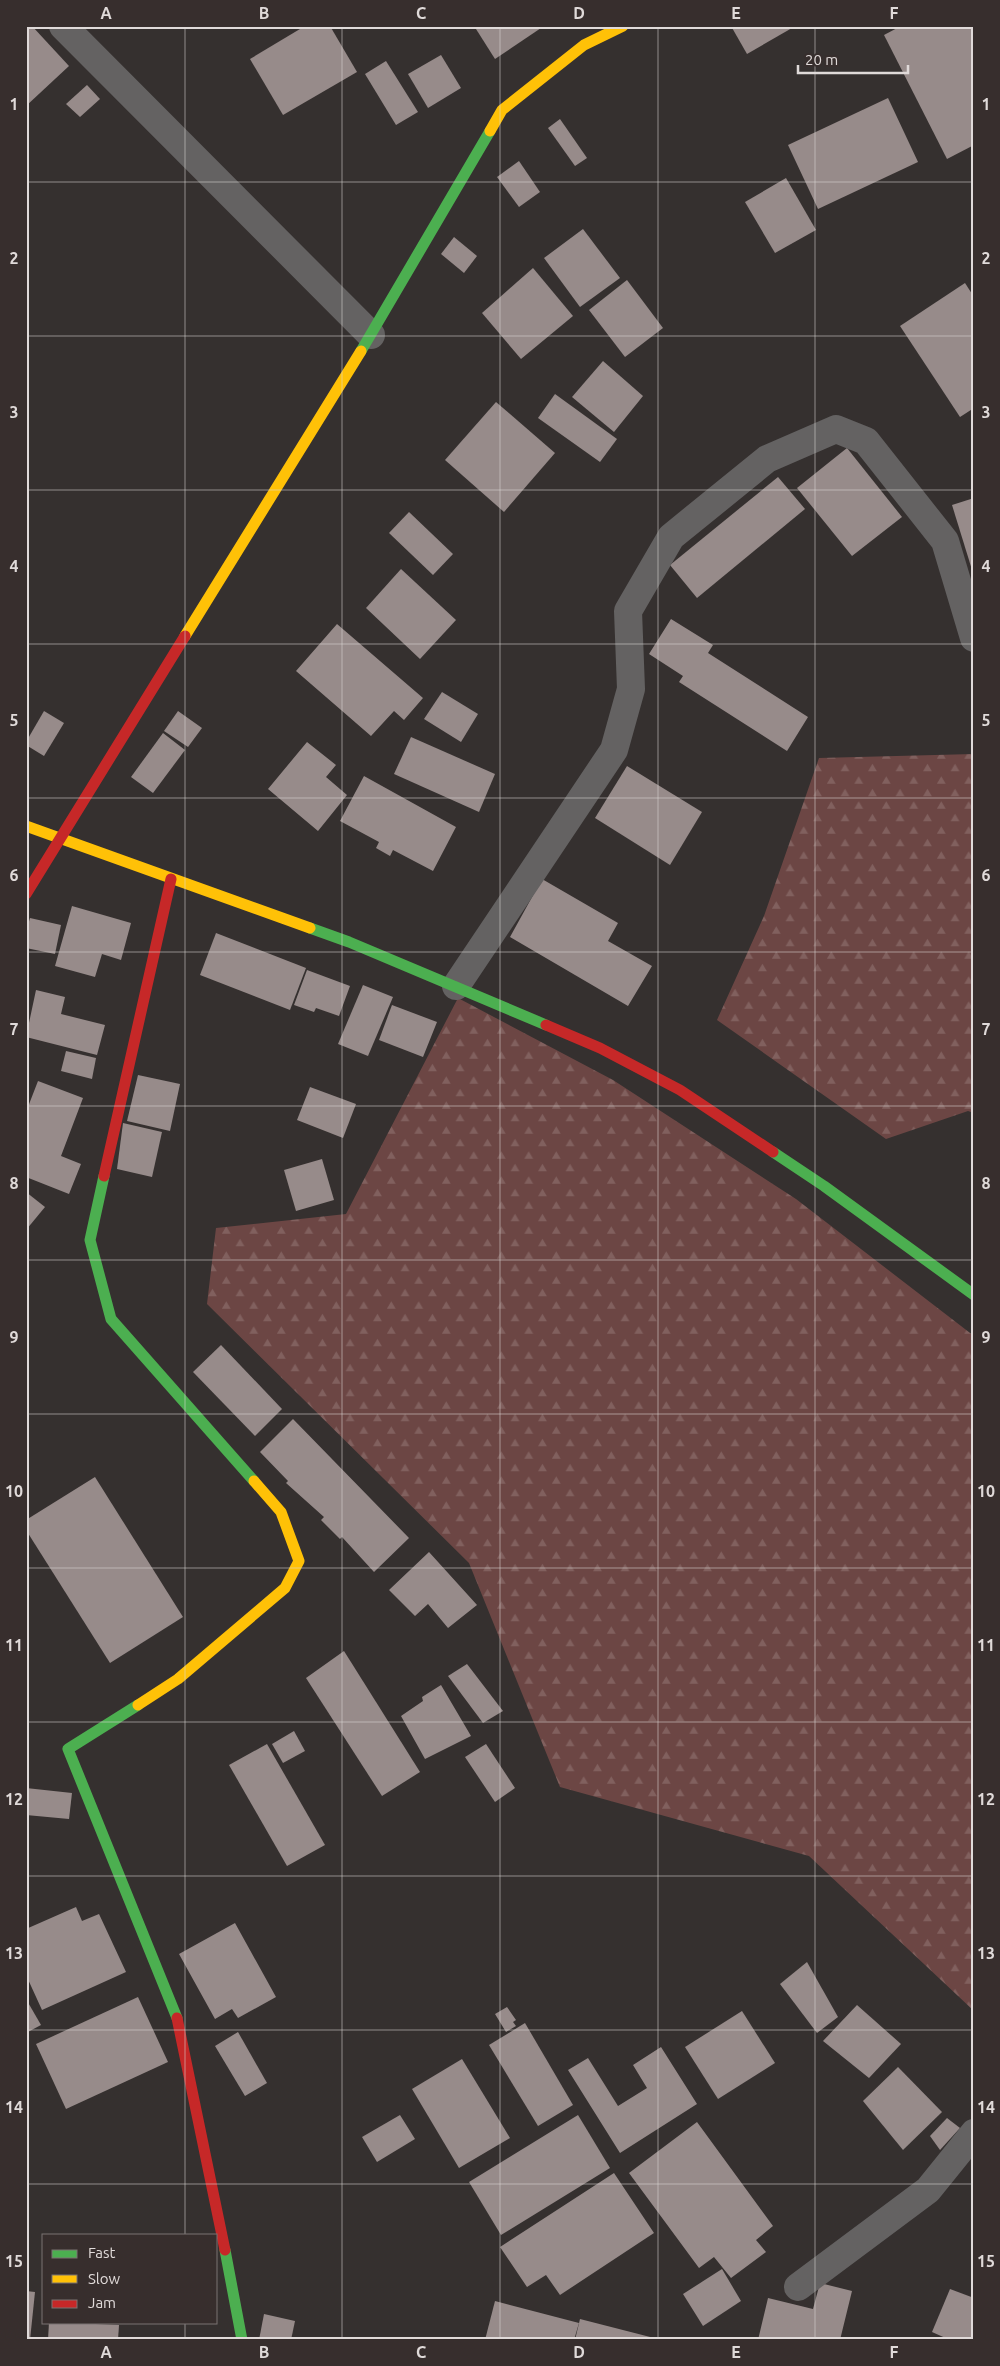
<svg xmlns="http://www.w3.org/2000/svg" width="1000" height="2366" viewBox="0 0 1000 2366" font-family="Ubuntu,sans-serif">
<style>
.forest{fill:url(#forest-firs)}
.building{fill:#978b8a}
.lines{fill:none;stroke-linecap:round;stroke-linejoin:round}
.street{stroke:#646262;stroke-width:28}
.fast{stroke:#4caf50;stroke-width:11}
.slow{stroke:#ffc107;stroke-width:11}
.jam{stroke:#c62828;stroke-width:11}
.grid{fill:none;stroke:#e0dad9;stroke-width:1;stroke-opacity:0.55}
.neatline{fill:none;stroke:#e0dad9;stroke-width:2}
.grid-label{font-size:16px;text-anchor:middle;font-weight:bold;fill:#e0dad9}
</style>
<defs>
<pattern id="forest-firs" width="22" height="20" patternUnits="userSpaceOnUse" patternTransform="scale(1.25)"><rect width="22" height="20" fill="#6c4644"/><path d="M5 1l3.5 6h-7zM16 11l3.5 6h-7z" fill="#81605e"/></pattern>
</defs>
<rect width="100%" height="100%" fill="#35302f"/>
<g class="forest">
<path d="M974 754V1113L968 1111 886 1139 717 1020 764 916 819 758Z"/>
<path d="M458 998 613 1080 796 1199 974 1336V2011L809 1856 560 1787 469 1563 207 1304 216 1228 346 1214Z"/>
</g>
<g class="building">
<path d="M26 26H32L69 66 26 106Z"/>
<path d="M305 26H330L357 72 283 115 250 59Z"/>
<path d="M481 26H544L495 59 476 29Z"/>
<path d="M731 26H791L792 28 747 54Z"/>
<path d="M901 26H972L974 30V145L947 159 884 35Z"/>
<path d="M441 55 461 88 428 108 408 74Z"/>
<path d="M386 61 418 112 396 125 365 74Z"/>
<path d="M87 85 100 99 80 117 66 104Z"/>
<path d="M888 98 918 162 818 209 788 145Z"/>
<path d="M560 119 587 158 575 166 548 128Z"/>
<path d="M519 161 540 192 519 207 497 177Z"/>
<path d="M786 178 816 230 775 253 745 202Z"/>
<path d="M583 229 620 278 580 307 544 258Z"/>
<path d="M454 237 477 256 464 273 441 254Z"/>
<path d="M533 268 573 316 521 359 482 313Z"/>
<path d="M627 280 663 328 625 357 589 310Z"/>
<path d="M965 283 974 297V408L960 417 900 326Z"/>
<path d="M603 361 643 396 614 432 572 397Z"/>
<path d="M555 394 617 439 600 462 538 418Z"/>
<path d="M496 402 555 453 504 512 445 460Z"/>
<path d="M847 448 902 517 852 556 797 488Z"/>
<path d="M778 477 805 509 697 598 670 565Z"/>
<path d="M974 498V573H973L952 505Z"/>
<path d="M409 512 453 554 433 575 389 533Z"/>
<path d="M401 569 456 620 420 659 366 608Z"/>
<path d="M671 619 713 645 708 653 808 717 787 751 679 682 683 676 649 654Z"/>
<path d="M337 624 423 698 404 720 394 711 371 736 296 671Z"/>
<path d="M442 692 478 714 461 742 424 719Z"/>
<path d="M44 711 64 723 44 756 26 745V742Z"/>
<path d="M178 711 202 728 188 747 164 731Z"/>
<path d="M163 733 185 750 153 793 131 777Z"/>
<path d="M411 737 495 774 479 812 394 774Z"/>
<path d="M307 742 336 765 326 777 347 795 318 831 268 789Z"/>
<path d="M627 766 702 812 670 865 595 818Z"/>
<path d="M364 776 456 827 433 871 393 850 390 856 376 848 379 842 340 821Z"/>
<path d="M542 879 618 923 608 941 652 966 628 1006 510 937Z"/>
<path d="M72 906 131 923 121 960 102 954 95 977 55 966Z"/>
<path d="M30 918 61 925 55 954 26 948V932Z"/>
<path d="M216 933 306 968 290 1010 200 975Z"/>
<path d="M307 970 350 986 339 1016 316 1008 314 1012 294 1005Z"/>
<path d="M363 985 393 997 368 1056 338 1044Z"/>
<path d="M36 990 65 997 61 1014 105 1025 97 1055 26 1037Z"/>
<path d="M392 1005 437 1022 423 1057 379 1040Z"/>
<path d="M66 1051 96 1058 92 1079 61 1071Z"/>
<path d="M138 1075 180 1084 170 1131 127 1121Z"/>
<path d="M38 1081 83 1098 61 1156 81 1164 69 1194 26 1177V1112Z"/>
<path d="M310 1087 356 1104 343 1138 297 1120Z"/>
<path d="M123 1123 162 1132 152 1177 117 1169Z"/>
<path d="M322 1159 334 1200 296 1211 284 1170Z"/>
<path d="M26 1192 45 1207 26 1230Z"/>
<path d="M221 1345 282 1409 255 1436 193 1372Z"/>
<path d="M293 1419 409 1538 374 1572 342 1537 340 1539 321 1520 324 1517 286 1483 288 1481 260 1452Z"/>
<path d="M95 1477 183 1617 110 1663 26 1530V1520Z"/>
<path d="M429 1552 477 1605 448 1628 428 1604 415 1616 389 1590Z"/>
<path d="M344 1651 420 1772 382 1796 306 1678Z"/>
<path d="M467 1664 503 1711 483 1723 448 1676Z"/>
<path d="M441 1685 471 1736 425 1759 401 1716 423 1701 422 1697Z"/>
<path d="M294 1731 305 1751 283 1763 272 1744Z"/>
<path d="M267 1744 325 1845 287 1866 229 1765Z"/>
<path d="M486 1744 515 1788 495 1802 465 1757Z"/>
<path d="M26 1788 72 1793 69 1819 26 1815Z"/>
<path d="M76 1907 82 1921 99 1914 126 1972 42 2010 26 1975V1929Z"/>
<path d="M235 1923 276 1997 238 2018 232 2009 215 2019 179 1954Z"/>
<path d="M807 1962 838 2017 817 2033 780 1984Z"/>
<path d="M138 1997 168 2062 66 2109 36 2044Z"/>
<path d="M26 1999 41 2025 26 2033Z"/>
<path d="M857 2005 901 2044 869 2078 823 2041Z"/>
<path d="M507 2007 516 2020 513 2022 516 2026 506 2032 495 2014Z"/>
<path d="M742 2011 775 2063 718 2099 685 2047Z"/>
<path d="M525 2023 573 2105 538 2126 489 2045Z"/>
<path d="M238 2032 267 2083 245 2096 215 2046Z"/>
<path d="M661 2047 697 2104 620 2153 568 2070 588 2058 618 2106 647 2088 633 2065Z"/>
<path d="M462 2059 510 2138 459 2168 412 2089Z"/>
<path d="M898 2067 942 2112 903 2150 863 2101Z"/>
<path d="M400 2115 415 2139 377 2162 362 2137Z"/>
<path d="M578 2115 610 2168 501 2235 469 2182Z"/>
<path d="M947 2118 960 2128 940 2150 930 2136Z"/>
<path d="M697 2122 773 2226 756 2240 766 2252 731 2278 714 2257 699 2268 629 2173Z"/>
<path d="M614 2173 654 2233 560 2295 546 2275 527 2287 500 2247Z"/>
<path d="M722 2269 741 2301 703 2326 683 2294Z"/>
<path d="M820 2283 852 2291 840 2340H758L768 2298 813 2309Z"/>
<path d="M950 2289 974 2298V2340H950L932 2332Z"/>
<path d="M26 2291 35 2292 30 2340H26Z"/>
<path d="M495 2301 579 2323 574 2340H485Z"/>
<path d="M264 2314 295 2321 291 2340H259Z"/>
<path d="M580 2319 658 2339 657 2340H575Z"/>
<path d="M49 2322 119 2325 118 2340H48Z"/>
</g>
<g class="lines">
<g class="street">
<path d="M63 26 371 335"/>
<path d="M456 986 614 750 631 689 628 611 671 537 767 459 836 429 866 441 945 541 974 638"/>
<path d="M798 2287 928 2190 974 2133"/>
</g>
<g class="fast">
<path d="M361 351 490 131"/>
<path d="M310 928 349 942 546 1025"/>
<path d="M773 1152 824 1186 974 1295"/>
<path d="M104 1176 90 1240 111 1319 254 1481"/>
<path d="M138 1705 68 1749 177 2018"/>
<path d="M225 2250 242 2340"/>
</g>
<g class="slow">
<path d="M490 131 502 110 584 45 623 26"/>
<path d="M185 636 361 351"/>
<path d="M26 826 310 928"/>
<path d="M138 1705 178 1679 285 1588 299 1561 281 1512 254 1481"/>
</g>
<g class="jam">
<path d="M26 894 185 636"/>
<path d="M546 1025 600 1048 680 1090 773 1152"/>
<path d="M104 1176 171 879"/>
<path d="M177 2018 225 2250"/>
</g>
</g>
<path class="grid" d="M185 26V2235M342 26V2340M500 26V2340M658 26V2340M815 26V2340M26 182H974M26 336H974M26 490H974M26 644H974M26 798H974M26 952H974M26 1106H974M26 1260H974M26 1414H974M26 1568H974M26 1722H974M26 1876H974M26 2030H974M26 2184H974M185 2322V2340"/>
<rect width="1000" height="2366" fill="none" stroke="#372e2d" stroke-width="55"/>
<rect x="42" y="2234" width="175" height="90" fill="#372e2d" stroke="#7b7372"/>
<rect x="52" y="2250" width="25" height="8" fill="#4caf50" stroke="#7b7372"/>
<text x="88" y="2258" font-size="15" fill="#e0dad9">Fast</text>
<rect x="52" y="2275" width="25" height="8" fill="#ffc107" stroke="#7b7372"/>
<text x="88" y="2284" font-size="15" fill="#e0dad9">Slow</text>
<rect x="52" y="2300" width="25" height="8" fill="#c62828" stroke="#7b7372"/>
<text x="88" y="2308" font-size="15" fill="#e0dad9">Jam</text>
<path d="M798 65v8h110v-8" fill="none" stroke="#e0dad9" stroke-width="2.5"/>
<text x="805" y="65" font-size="15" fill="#e0dad9" stroke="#372e2d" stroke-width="4" paint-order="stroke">20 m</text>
<rect x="28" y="28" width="944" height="2310" class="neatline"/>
<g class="grid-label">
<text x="106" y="19">A</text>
<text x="264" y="19">B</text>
<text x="421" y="19">C</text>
<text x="579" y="19">D</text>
<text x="736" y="19">E</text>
<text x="894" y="19">F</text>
<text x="14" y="110">1</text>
<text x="986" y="110">1</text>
<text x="14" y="264">2</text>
<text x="986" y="264">2</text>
<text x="14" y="418">3</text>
<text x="986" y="418">3</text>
<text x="14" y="572">4</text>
<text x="986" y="572">4</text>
<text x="14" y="726">5</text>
<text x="986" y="726">5</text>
<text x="14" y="881">6</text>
<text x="986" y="881">6</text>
<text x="14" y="1035">7</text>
<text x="986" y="1035">7</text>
<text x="14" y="1189">8</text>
<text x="986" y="1189">8</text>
<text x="14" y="1343">9</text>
<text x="986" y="1343">9</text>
<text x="14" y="1497">10</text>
<text x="986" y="1497">10</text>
<text x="14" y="1651">11</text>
<text x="986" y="1651">11</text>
<text x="14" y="1805">12</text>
<text x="986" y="1805">12</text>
<text x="14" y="1959">13</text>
<text x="986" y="1959">13</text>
<text x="14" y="2113">14</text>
<text x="986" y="2113">14</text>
<text x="14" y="2267">15</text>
<text x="986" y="2267">15</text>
<text x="106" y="2358">A</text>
<text x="264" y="2358">B</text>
<text x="421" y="2358">C</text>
<text x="579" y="2358">D</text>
<text x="736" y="2358">E</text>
<text x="894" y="2358">F</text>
</g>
</svg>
